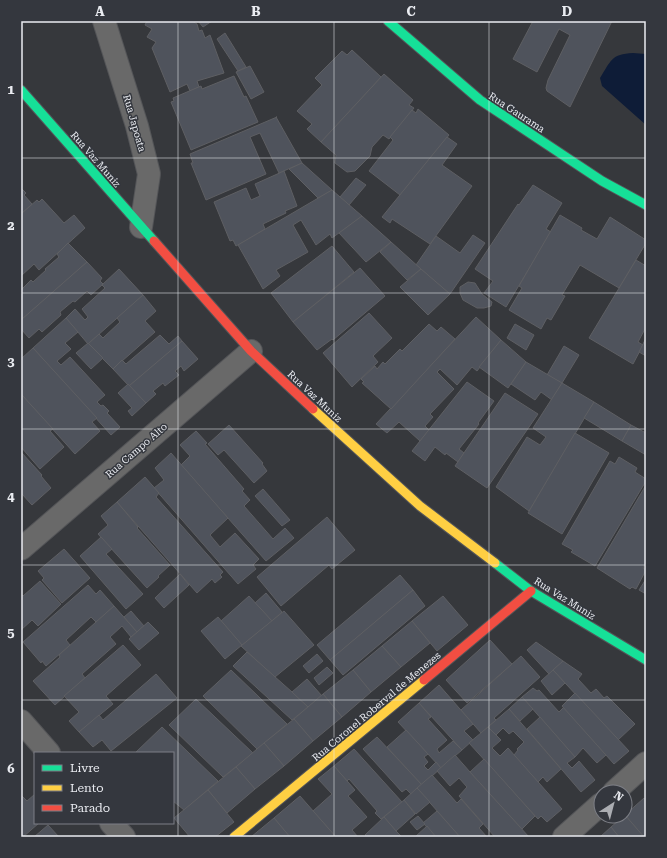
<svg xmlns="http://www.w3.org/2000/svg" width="667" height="858" viewBox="0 0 667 858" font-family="'Roboto Serif',serif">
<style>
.water{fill:#0e1c37}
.building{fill:#4f535c;stroke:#5e5f63}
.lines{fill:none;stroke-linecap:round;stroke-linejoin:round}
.street-casing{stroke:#545558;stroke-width:24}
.fast-casing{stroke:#545558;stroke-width:11}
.slow-casing{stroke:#545558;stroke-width:11}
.jam-casing{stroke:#545558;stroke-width:11}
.street{stroke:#696969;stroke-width:22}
.fast{stroke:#16e098;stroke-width:9}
.slow{stroke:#ffcf43;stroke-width:9}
.jam{stroke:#f24e42;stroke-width:9}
.grid{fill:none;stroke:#eaecf1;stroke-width:1;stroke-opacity:0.55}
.labels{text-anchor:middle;stroke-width:3;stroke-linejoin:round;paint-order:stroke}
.street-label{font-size:10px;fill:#eaecf1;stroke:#34373e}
.neatline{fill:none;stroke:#eaecf1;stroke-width:1.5}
.grid-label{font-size:13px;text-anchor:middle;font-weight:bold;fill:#eaecf1}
</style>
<rect width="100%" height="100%" fill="#36383c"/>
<path class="water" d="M633 53 646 54V125L602 86 600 78C611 61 611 54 633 53Z"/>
<g class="building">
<path d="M147 21H192L197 24 199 31 202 30 205 38 210 35 224 73 197 81 199 87 190 91 187 84 170 92 152 48 156 42 147 37 152 29 145 25Z"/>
<path d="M198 21H212L203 27Z"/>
<path d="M533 21H612L570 107 547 91 546 88 548 80 570 35 559 29 537 72 513 59Z"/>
<path d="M225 33 246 67 238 71 217 39Z"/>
<path d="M352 50 381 77 321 142 307 129 312 124 297 111 322 85 315 78 342 51 347 55Z"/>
<path d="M250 66 264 92 251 99 236 72Z"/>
<path d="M384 74 413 100 409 105 414 108 389 139 383 135 372 147 370 156 355 171 347 172 335 163 336 155 321 142Z"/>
<path d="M234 76 244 97 246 96 258 122 191 150 171 102 174 101 173 98 201 86 202 89Z"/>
<path d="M418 109 449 135 400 195 369 171 393 140 390 137 412 110 416 113Z"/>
<path d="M276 117 302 163 279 173 260 133 250 137 266 174 206 200 191 163H193L190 154 277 117Z"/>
<path d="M447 137 457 144 442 165 472 186 430 244 392 219 390 223 382 217Z"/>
<path d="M302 163 332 190 318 198 289 169Z"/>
<path d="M284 171 297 206 285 211 286 213 263 224 265 229 236 246 233 240 230 241 214 202 246 188 251 200 260 196 255 184Z"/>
<path d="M356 178 366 185 349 205 340 197Z"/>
<path d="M533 185 562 203 546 229 551 232 506 307 484 293 493 281 475 269 518 204 519 205Z"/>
<path d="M21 188 26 193 24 195 32 204 21 214Z"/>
<path d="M332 190 362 216 332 238 330 234 316 245 301 220 293 225 308 252 276 270 280 276 263 289 238 245Z"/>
<path d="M42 199 64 223 74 215 85 228 39 270 34 264 21 276V214L37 200 39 202Z"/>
<path d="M560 215 582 228 581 230 597 239 610 217 646 240V243L619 288 580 265 562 295 565 296 551 320 547 318 541 329 509 310 522 288 519 286Z"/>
<path d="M362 216 391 242 366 262 339 233Z"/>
<path d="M473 235 485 243 450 294 416 265 436 236 460 253Z"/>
<path d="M391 242 421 269 407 280 380 252Z"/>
<path d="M68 243 87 262 21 320V290L31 280 33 282 46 270 45 269 59 257 57 254Z"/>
<path d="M332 246 354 272 293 322 271 293Z"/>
<path d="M636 260 646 266V327L638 342 643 345 633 364 589 338Z"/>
<path d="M87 262 102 278 100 281 103 284 91 295 87 291 75 302 73 301 60 312 61 315 42 332 39 329 29 338 21 329V320Z"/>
<path d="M360 268 385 296 333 340 332 339 317 350 293 322Z"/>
<path d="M119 269 143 295 88 344 66 318 75 309 85 320 88 317 82 309 105 288 102 285Z"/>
<path d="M421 269 450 294 428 315 400 287Z"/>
<path d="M468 282 475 283 482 294 492 302 491 306 484 308H477L463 300 460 293V287Z"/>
<path d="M143 295 156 311 145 321 155 332 113 369 88 344 99 334 103 338 120 322 117 318Z"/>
<path d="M369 313 392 338 373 356 378 362 352 387 323 353Z"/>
<path d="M476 317 501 340 477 371 472 367 457 385 440 369 437 372 454 389 430 414 433 417 425 426 429 430 420 441 399 422 387 433 376 424Z"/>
<path d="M66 318 78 332 65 343 71 349 57 361 61 365 70 357 105 395 97 402 101 406 103 405 109 411 107 413 120 427 111 435 33 348Z"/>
<path d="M429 324 437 331 441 327 455 339 391 409 362 383 364 382 361 379 375 366 377 369 383 362 385 364 400 349 402 351Z"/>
<path d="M515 324 534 335 526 350 507 338Z"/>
<path d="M160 335 169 344 178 336 182 341 129 386 113 369 122 360 126 364Z"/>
<path d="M646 338V356L639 352Z"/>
<path d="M501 340 526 362 508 388 479 367Z"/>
<path d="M182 341 198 359 184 371 181 366 175 371 179 375 165 386 163 383 153 391 156 394 146 403 129 386Z"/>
<path d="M88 343 103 358 91 369 76 353Z"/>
<path d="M564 346 579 355 562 383 547 375Z"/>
<path d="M33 348 97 418 92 422 100 431 75 454 21 394V359Z"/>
<path d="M526 362 562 383 552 400 541 392 535 400 511 384Z"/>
<path d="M467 382 494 401 478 423 479 424 459 449 464 453 458 462 446 453 445 455 435 447 425 461 412 451Z"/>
<path d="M562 383 594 402 529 511 496 487 527 437 540 445 546 437 533 428Z"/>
<path d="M128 384 146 403 132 416 128 411 132 408 118 393Z"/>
<path d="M505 393 538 414 487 488 455 466Z"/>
<path d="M21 394 53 429 50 431 64 447 40 469 21 447Z"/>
<path d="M594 402 631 425 622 441 584 418Z"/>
<path d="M229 425 263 463 262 464 267 471 254 483 224 450 218 455 208 444Z"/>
<path d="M631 425 646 433V455L622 441Z"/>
<path d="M196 431 207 443 205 444 244 489 242 491 250 500 244 506 273 539 285 528 294 538 266 561 181 465 190 456 180 445Z"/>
<path d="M575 433 609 453 562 534 528 513Z"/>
<path d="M21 452 42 475 41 476 51 488 32 505 21 493Z"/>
<path d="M171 453 228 518 210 535 220 547 235 533 259 559 253 565 256 569 238 584 154 488 164 480 155 468Z"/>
<path d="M619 457 637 468 635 472 646 479V481L595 566 571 552 573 550 562 544 610 461 615 464Z"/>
<path d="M145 477 159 493 156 497 223 572 220 575 222 577 215 583 212 579 197 593 117 502Z"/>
<path d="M646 485V562L643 568 646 570 636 589 632 587 630 589 597 568Z"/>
<path d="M263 489 290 520 282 526 255 496Z"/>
<path d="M117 502 138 527 137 528 170 565 158 576 159 577 147 588 98 534 108 525 101 516Z"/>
<path d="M327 517 355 550 332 569 329 565 281 606 257 577Z"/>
<path d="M101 537 112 549 106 554 143 594 126 609 80 556Z"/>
<path d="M64 549 90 578 62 603 42 580 44 578 38 571Z"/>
<path d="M180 574 189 585 164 608 155 598Z"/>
<path d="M400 575 413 590 330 660 317 645Z"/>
<path d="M646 579V594L639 590Z"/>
<path d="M40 581 61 604 38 626 32 620 21 630V594L23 596Z"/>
<path d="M88 585 96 594 100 590 114 606 96 622 91 617 66 640 70 645 46 666 42 661 41 663 23 642Z"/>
<path d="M413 590 425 606 343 675 330 660Z"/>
<path d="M266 593 282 612 272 621 255 603Z"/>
<path d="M249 596 272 621 242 645 221 621Z"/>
<path d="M443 596 468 625 437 651 412 621Z"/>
<path d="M114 606 137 632 131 637 122 626 110 637 116 644 82 674 85 678 55 705 33 681 60 657 59 655Z"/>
<path d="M131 611 144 626 137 632 124 617Z"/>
<path d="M284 611 314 645 275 677 241 646Z"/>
<path d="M218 617 242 645 225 659 201 631Z"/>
<path d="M412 621 430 643 401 667 382 646Z"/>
<path d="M148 622 159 633 139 650 129 639Z"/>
<path d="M490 640 512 664 467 703 446 680Z"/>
<path d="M536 642 563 661 549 674 527 650Z"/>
<path d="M123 645 141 665 106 696 113 704 79 732 69 721 79 712 64 696Z"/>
<path d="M382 646 401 667 371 692 353 670Z"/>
<path d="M247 652 292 692 308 707 292 720 233 666Z"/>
<path d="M317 654 323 661 309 673 303 666Z"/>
<path d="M521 656 540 677 494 718 496 720 481 733 461 710Z"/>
<path d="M563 661 582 674 578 679 591 693 596 689 604 698 607 696 635 724 618 740 553 670Z"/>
<path d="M327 667 333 673 319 685 314 678Z"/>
<path d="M231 670 287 724 257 749 203 696Z"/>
<path d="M353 670 371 692 342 717 323 694Z"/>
<path d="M553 670 565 683 552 695 541 681Z"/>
<path d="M156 674 177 698 111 751 102 740 93 747 79 732 99 715 103 720Z"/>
<path d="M307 679 322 696 308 707 292 692Z"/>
<path d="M439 685 473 724 464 731 473 740 462 750 419 703Z"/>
<path d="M533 688 537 691 539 690 559 712 564 707 606 755 597 763 583 748 575 757 522 697Z"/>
<path d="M575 693 629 751 614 764 562 706Z"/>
<path d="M323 694 342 717 313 741 294 719Z"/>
<path d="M522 697 533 709 520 721 509 709Z"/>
<path d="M196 699 253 753 223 777 169 725Z"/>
<path d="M419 703 431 717 428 719 447 740 437 749 439 753 453 741 462 750 441 768 398 722Z"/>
<path d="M509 709 561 769 547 782 543 777 538 782 514 755 518 750 517 749 524 742 513 731 509 734 503 728 496 735 488 727Z"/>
<path d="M540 717 575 757 567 763 572 768 579 761 595 780 581 792 527 729Z"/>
<path d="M294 719 313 741 284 766 264 743Z"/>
<path d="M162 727 218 781 184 810 173 801V753H135Z"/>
<path d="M488 727 501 740 492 748 500 756 508 748 562 809 547 822 541 816 538 819 469 743Z"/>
<path d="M406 730 428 754 424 757 428 762 424 766 428 770 436 762 441 768 422 785 387 747Z"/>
<path d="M377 737 422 785 411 794 406 789 402 792 363 749Z"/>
<path d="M264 743 284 766 255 789 236 767Z"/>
<path d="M354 749 402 802 381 819 375 813 377 811 349 779 347 781 334 766Z"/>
<path d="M455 755 470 772 529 837H495L459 796 467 787 459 778 450 786 437 771Z"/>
<path d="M484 759 535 816 522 829 470 772Z"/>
<path d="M334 766 355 790 348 796 367 817 352 830 358 837H336L313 811 332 794 318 779Z"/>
<path d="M236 767 255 789 227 813 208 790Z"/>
<path d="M432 775 457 803 461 799 483 824 479 828 487 837H460L417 788Z"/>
<path d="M417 788 430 802 416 814 404 800Z"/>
<path d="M208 790 234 822 215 837H190L174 818Z"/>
<path d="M35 794V823H39L23 837H21V795L27 801Z"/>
<path d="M300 796 336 837H290L274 818Z"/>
<path d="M644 798 646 801V837H644L625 815Z"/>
<path d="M404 800 415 814 396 831 384 817Z"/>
<path d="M437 811 460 837H436L423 823Z"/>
<path d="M625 815 644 837H619L611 827Z"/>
<path d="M418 816 425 824 417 830 410 822Z"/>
<path d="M384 817 396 831 402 837H367L365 835Z"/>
<path d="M274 818 290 837H251Z"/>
<path d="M48 825 59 837H34Z"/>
<path d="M427 826 436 837H415Z"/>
<path d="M611 827 619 837H600Z"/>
</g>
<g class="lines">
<defs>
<g id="street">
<path d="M104 21 137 126 149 174 141 227"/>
<path d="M21 549 251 351"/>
<path d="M21 721 49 753"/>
<path d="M614 792 646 763"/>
<path d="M111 823 124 837"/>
<path d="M564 837 601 804"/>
</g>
<g id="fast">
<path d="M388 21 480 100 602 181 646 205"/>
<path d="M21 90 154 241"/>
<path d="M495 563 531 591 646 660"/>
</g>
<g id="slow">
<path d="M313 409 420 506 495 563"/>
<path d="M234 837 424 680"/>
</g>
<g id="jam">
<path d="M154 241 251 351 313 409"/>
<path d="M424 680 531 591"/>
</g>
</defs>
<use href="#street" class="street-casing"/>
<use href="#fast" class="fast-casing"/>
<use href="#slow" class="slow-casing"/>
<use href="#jam" class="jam-casing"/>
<use href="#street" class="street"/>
<use href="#fast" class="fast"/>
<use href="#slow" class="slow"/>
<use href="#jam" class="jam"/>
</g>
<path class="grid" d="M178 21V837M334 21V837M489 21V837M21 158H646M21 293H646M21 429H646M21 565H646M21 700H646"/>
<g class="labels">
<g class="street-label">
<text transform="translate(517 112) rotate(33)" y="4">Rua Gaurama</text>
<text transform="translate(135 123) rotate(74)" y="4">Rua Japoata</text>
<text transform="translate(96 159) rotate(49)" y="4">Rua Vaz Muniz</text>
<text transform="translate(315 396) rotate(43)" y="4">Rua Vaz Muniz</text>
<text transform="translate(136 450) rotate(-41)" y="4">Rua Campo Alto</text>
<text transform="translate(565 598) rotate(32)" y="4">Rua Vaz Muniz</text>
<text transform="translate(376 706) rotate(-40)" y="4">Rua Coronel Roberval de Menezes</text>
</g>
</g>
<rect width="667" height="858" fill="none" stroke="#34373e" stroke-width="44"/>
<rect x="34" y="752" width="140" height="72" fill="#34373e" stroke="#7d7f86"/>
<rect x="42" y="765" width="20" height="6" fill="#16e098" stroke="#7d7f86"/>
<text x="70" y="772" font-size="12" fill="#eaecf1">Livre</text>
<rect x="42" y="785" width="20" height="6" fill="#ffcf43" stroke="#7d7f86"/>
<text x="70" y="792" font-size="12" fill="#eaecf1">Lento</text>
<rect x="42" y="805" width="20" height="6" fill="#f24e42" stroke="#7d7f86"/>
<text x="70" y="812" font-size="12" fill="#eaecf1">Parado</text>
<g transform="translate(613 804) rotate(36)"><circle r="19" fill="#34373e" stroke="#7d7f86"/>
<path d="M0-3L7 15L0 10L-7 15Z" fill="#abadb2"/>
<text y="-6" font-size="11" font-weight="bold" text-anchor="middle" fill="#eaecf1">N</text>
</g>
<rect x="22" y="22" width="623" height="814" class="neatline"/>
<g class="grid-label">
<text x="100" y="16">A</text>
<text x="256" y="16">B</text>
<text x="411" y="16">C</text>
<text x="567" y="16">D</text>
<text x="11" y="94">1</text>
<text x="11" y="230">2</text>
<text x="11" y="366">3</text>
<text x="11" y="501">4</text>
<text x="11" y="637">5</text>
<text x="11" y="773">6</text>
</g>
</svg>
